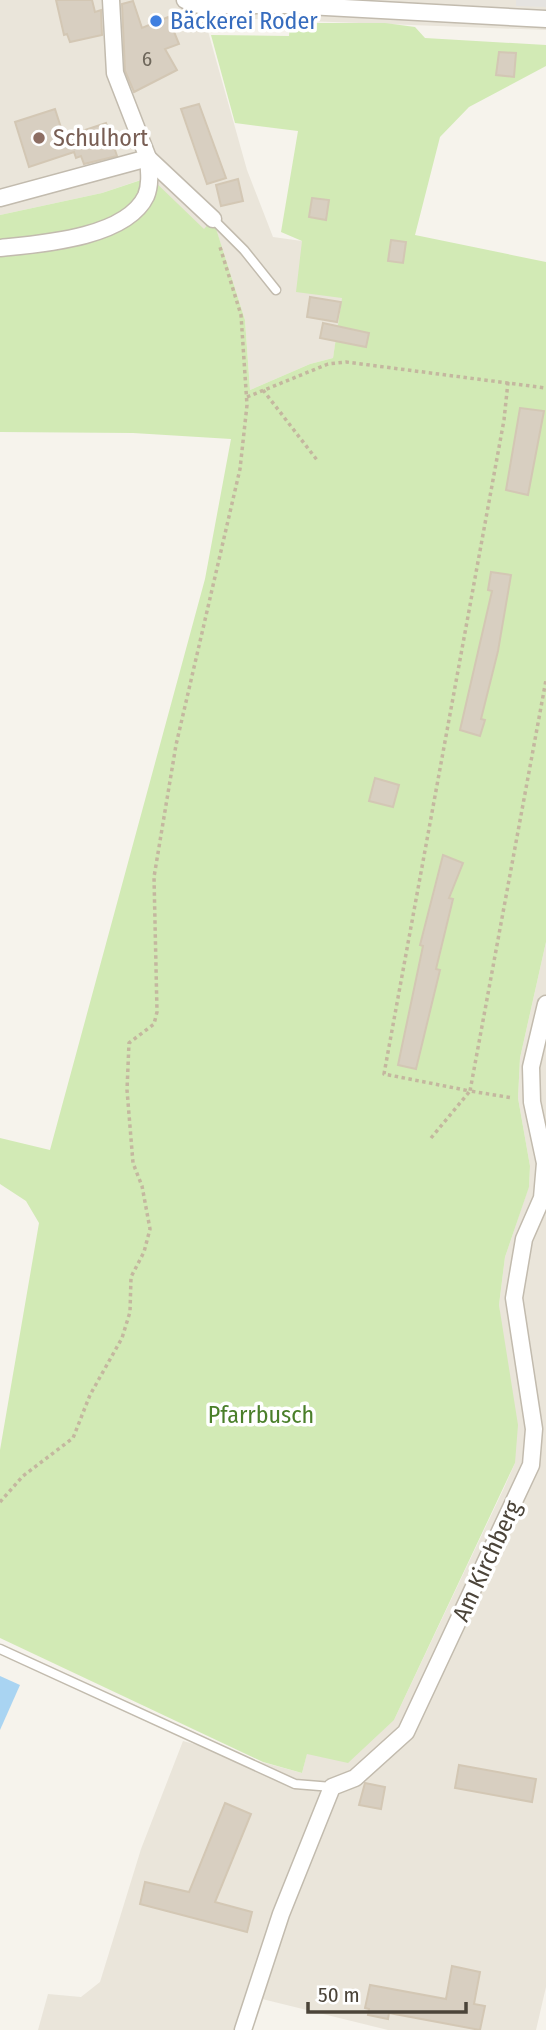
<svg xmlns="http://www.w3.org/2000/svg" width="546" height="2030" viewBox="0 0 546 2030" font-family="'Fira Sans Condensed',sans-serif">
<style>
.residential{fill:#eae5da}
.green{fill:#d2eab5}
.parking{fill:#e5e3e0}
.water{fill:#a9d4f2}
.building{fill:#d8cfc1;stroke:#d3c7b4;stroke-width:2}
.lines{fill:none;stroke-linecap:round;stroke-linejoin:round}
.lane-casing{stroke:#c2bbae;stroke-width:11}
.street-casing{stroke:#c2bbae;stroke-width:19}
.path{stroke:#c4b79f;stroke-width:3.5;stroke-dasharray:3.5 3.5;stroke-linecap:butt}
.lane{stroke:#fff;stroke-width:8}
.street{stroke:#fff;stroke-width:16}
.shop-dot{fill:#3f7fe0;stroke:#fff;stroke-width:2.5}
.education-dot{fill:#8d6e63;stroke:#fff;stroke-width:2.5}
.labels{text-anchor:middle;stroke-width:7;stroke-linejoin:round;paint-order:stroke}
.number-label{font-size:21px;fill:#6e675b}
.shop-label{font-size:24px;fill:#366cbe;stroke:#fff;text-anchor:start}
.education-label{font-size:24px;fill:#785e54;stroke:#fff;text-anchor:start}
.park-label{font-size:24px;fill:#4a7f2a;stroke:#fff}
.street-label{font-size:24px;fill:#4b4439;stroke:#fff}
</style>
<rect width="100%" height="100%" fill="#f6f3ec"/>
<g class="residential">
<path d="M0 0H546V30L204 17 247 170 273 237 302 241 343 298 333 358 310 364 250 390 245 320 213 220 204 230 149 177 102 193 0 215Z"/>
<path d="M546 942V1987L536 2030H388L254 1997 243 2030H38L48 1994 81 1997 100 1982 141 1849 183 1741 302 1773 307 1753 394 1720 504 1488 515 1463 499 1305 505 1257 529 1186 530 1166 518 1098 520 1058Z"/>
</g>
<path class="green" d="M290 23H385L415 27 425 38 546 45V66L469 107 440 137 415 235 546 262V942L520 1058 518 1098 530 1166 529 1187 505 1257 499 1305 518 1425 515 1463 394 1720 348 1763 307 1754 302 1773 263 1762 0 1638V1450L39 1223 26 1201 0 1184V1138L50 1150 205 579 231 439 133 433 0 432V215L102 193 150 177 204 229 213 219 245 320 250 390 310 364 333 358 342 298 296 292 302 241 281 232 298 131 235 123 211 35 289 36Z"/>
<path class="parking" d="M516 0H546V7L516 6Z"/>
<path class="water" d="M0 1676 20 1685 0 1730Z"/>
<g class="building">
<path d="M56 0H92L95 12 101 10 102 35 70 42 67 34 64 35Z"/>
<path d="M133 1 142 28 168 17 179 44 165 49 177 70 134 92 125 71 122 4Z"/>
<path d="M499 52 516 53 514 77 496 75Z"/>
<path d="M199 104 226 178 207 184 181 109Z"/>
<path d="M55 109 64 137 106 123 117 156 84 164 81 156 76 158 74 152 29 167 15 122Z"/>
<path d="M238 179 243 201 221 206 216 185Z"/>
<path d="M312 198 329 200 326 220 309 217Z"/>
<path d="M391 240 406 242 403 263 388 261Z"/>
<path d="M310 297 341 302 337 322 307 317Z"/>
<path d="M323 323 369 333 366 347 320 338Z"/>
<path d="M520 408 544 411 528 495 506 490Z"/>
<path d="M491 572 511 575 498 651 481 719 485 720 480 736 460 730 492 591 488 590Z"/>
<path d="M375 778 399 785 393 807 369 801Z"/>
<path d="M443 855 463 863 449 898 453 899 436 969 440 970 416 1069 398 1065 423 946 420 945Z"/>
<path d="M459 1765 536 1779 532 1802 455 1788Z"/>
<path d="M365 1783 385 1787 381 1809 359 1805Z"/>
<path d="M225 1803 251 1814 215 1902 252 1912 247 1932 140 1904 145 1882 189 1892Z"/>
<path d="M452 1966 480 1972 474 2004 485 2006 480 2030 389 2013 388 2019 368 2015 369 2009 365 2008 370 1985 446 1999Z"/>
</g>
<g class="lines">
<defs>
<g id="lane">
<path d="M213 219 244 250 276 290"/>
<path d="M0 1649 295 1784 332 1787"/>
</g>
<g id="street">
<path d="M185 0 199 5H289L546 19"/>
<path d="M148 158 213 219"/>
<path d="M0 198 148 158 115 73 111 0"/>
<path d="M0 248C40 244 126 238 146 196 151 184 149 170 148 158"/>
<path d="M243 2030 281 1914 332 1787 355 1778 406 1732 531 1465 534 1429 514 1298 524 1239 542 1198 545 1163 532 1102 531 1067 546 1004"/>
</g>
</defs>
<use href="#lane" class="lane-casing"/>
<use href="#street" class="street-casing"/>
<g class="path">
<path d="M508 382 504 420 384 1074 470 1091 546 680"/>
<path d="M263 390 317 460"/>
<path d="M247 397 328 364 346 362 546 388"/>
<path d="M431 1138 470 1091 513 1098"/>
<path d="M0 1502 23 1476 73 1438 90 1395 122 1338 130 1312 131 1277 144 1252 150 1229 142 1186 133 1163 127 1090 129 1043 154 1024 157 1012 154 877 176 745 240 469 247 405 241 315 220 247"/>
</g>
<use href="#lane" class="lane"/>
<use href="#street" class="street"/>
</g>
<circle class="shop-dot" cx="156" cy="21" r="7"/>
<circle class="education-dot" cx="39" cy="138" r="7"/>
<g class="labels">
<g class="number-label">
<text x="147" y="66">6</text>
</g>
<g class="shop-label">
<text x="170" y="29">Bäckerei Roder</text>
</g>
<g class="education-label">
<text x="53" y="146">Schulhort</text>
</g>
<g class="park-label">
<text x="261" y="1423">Pfarrbusch</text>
</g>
<g class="street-label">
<text transform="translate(487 1561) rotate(-65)" y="8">Am Kirchberg</text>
</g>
</g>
<path d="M308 2002v10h158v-10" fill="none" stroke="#4b4439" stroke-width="3.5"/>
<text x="318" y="2002" font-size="21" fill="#4b4439" stroke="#ffffff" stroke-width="5" paint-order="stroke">50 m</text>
</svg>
